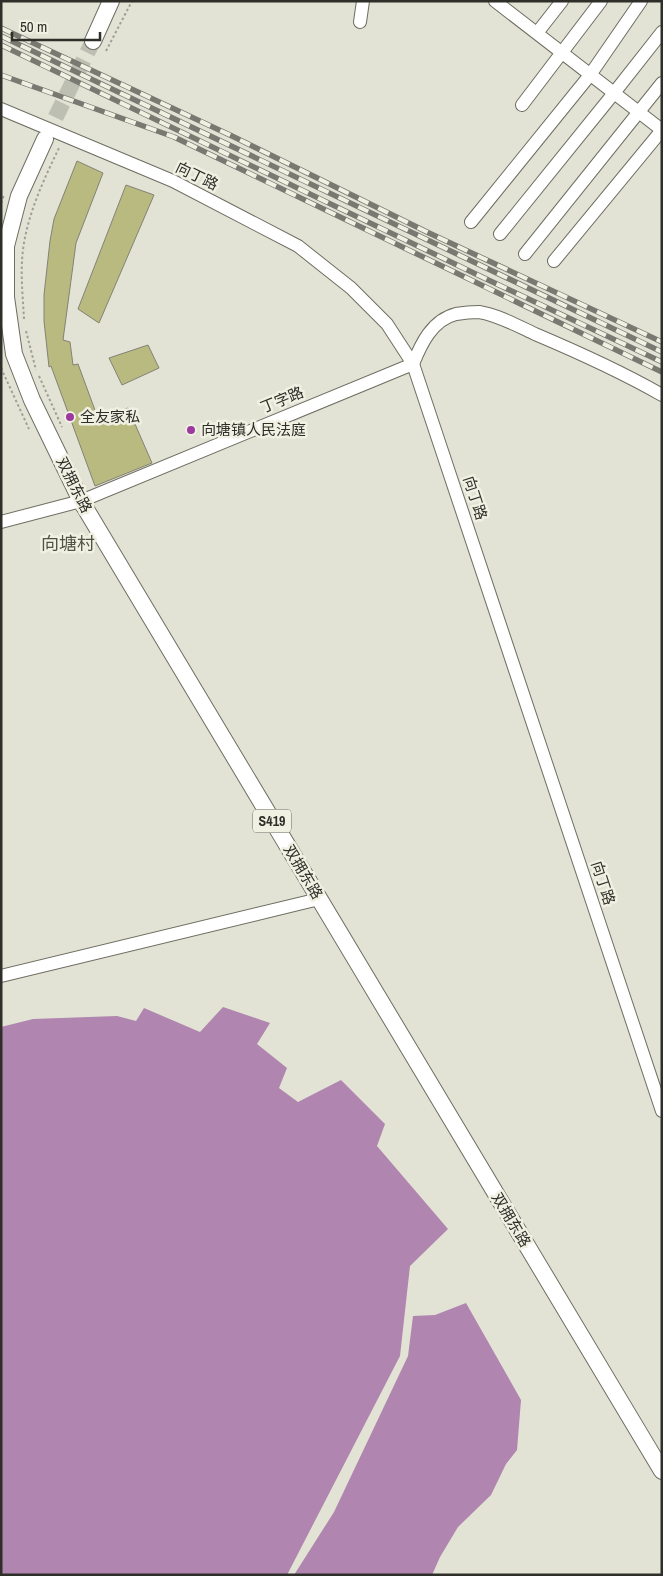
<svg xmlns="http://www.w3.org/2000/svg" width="663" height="1576" viewBox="0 0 663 1576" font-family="'Archivo Narrow','Noto Sans SC',sans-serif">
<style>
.water{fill:#b085af}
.building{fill:#b9ba7f;stroke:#828276}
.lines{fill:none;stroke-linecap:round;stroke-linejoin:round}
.major-tunnel{stroke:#bebfb3;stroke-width:16;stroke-dasharray:16 8;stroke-linecap:butt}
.minor-casing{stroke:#6e6e62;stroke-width:14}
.major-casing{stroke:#6e6e62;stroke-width:18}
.path{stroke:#9fa095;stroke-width:2;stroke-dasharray:2.5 2.5;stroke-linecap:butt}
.minor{stroke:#fff;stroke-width:12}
.major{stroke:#fff;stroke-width:16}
.rail-casing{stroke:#797971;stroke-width:5.5}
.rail{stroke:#f0f0e3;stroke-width:4;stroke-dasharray:11;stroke-linecap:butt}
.poi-dot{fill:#9c399f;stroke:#f0f0e3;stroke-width:2}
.labels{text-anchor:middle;stroke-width:5;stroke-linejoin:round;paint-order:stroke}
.shield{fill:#f0f0e3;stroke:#696962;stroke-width:1}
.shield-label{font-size:14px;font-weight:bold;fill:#2f2f2a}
.street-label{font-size:15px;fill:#2f2f2a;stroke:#f0f0e3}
.poi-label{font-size:15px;fill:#2f2f2a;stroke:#f0f0e3;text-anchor:start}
.quarter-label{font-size:18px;fill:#525347;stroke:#f0f0e3}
</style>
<rect width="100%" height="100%" fill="#e2e3d5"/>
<g class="water">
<path d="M223 1007 270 1023 257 1044 287 1068 279 1088 298 1102 341 1080 385 1124 377 1146 448 1229 410 1266 400 1356 287 1575H1V1027L33 1019 117 1016 136 1021 144 1008 200 1032Z"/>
<path d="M466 1303 521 1400 517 1450 506 1464 491 1495 458 1527 440 1557 432 1575H294L334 1512 408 1356 413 1316 435 1315Z"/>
</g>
<g class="building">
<path d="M77 161 103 173 76 243 63 340 70 342 73 365 78 364 99 421 128 408 152 463 95 486 51 366 49 367 44 321V295L50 241 54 219Z"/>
<path d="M126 185 154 195 99 323 78 309Z"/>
<path d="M148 345 159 368 122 385 109 358Z"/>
</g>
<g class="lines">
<path class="major-tunnel" d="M45 139 93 41"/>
<defs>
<g id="minor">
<path d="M495 1 662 130"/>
<path d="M360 22 363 1"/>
<path d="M537 33 562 1"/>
<path d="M522 105 601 1"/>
<path d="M1 109 173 181 298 246 351 288 387 324 413 364 662 1111"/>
<path d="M471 222 590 75 641 1"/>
<path d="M500 234 614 93 662 32"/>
<path d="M525 254 662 83"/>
<path d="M554 261 662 130"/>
<path d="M1 522 81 501 413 364C421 344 432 320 456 314 462 313 472 312 479 312 498 315 518 326 535 334 580 353 620 371 662 395"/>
<path d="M1 976 319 899"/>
</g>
<g id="major">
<path d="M93 41 111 1"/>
<path d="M45 139 19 196 6 246V297L14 354 32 400 81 501 662 1471"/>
</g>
</defs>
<use href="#minor" class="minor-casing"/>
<use href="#major" class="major-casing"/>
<g class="path">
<path d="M106 51 132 1"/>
<path d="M1 203 4 195"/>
<path d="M24 319C23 300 21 280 22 261 24 222 42 183 59 148"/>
<path d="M26 331 36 370"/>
<path d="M1 368 29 429"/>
<path d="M39 376 62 427"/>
</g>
<use href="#minor" class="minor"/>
<use href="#major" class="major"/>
<defs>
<g id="rail">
<path d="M1 28 232 136 429 233 662 342"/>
<path d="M1 36 662 352"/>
<path d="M1 45 482 277 662 362"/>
<path d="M1 75 174 137 662 372"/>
</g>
</defs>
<use href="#rail" class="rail-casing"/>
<use href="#rail" class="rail"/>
</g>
<g class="poi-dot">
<circle cx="70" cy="417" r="5"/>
<circle cx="191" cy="430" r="5"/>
</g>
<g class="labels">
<rect class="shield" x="253" y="809.5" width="38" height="23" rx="4"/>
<g class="shield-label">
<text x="272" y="826">S419</text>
</g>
<g class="street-label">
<text transform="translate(197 176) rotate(26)" y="5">向丁路</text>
<text transform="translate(282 400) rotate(-22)" y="5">丁字路</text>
<text transform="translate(74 485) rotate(63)" y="5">双拥东路</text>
<text transform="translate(475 498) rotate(72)" y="5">向丁路</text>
<text transform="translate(303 872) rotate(59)" y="5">双拥东路</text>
<text transform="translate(603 883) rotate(72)" y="5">向丁路</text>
<text transform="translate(511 1220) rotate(59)" y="5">双拥东路</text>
</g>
<g class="poi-label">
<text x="80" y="422">全友家私</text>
<text x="201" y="435">向塘镇人民法庭</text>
</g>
<g class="quarter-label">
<text x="68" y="550">向塘村</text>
</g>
</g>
<rect width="663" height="1576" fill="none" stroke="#2f2f2a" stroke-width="5"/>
<path d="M12 32v8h88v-8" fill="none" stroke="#2f2f2a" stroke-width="2.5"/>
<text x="20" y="32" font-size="15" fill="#2f2f2a" stroke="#f0f0e3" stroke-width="4" paint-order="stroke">50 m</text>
</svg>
